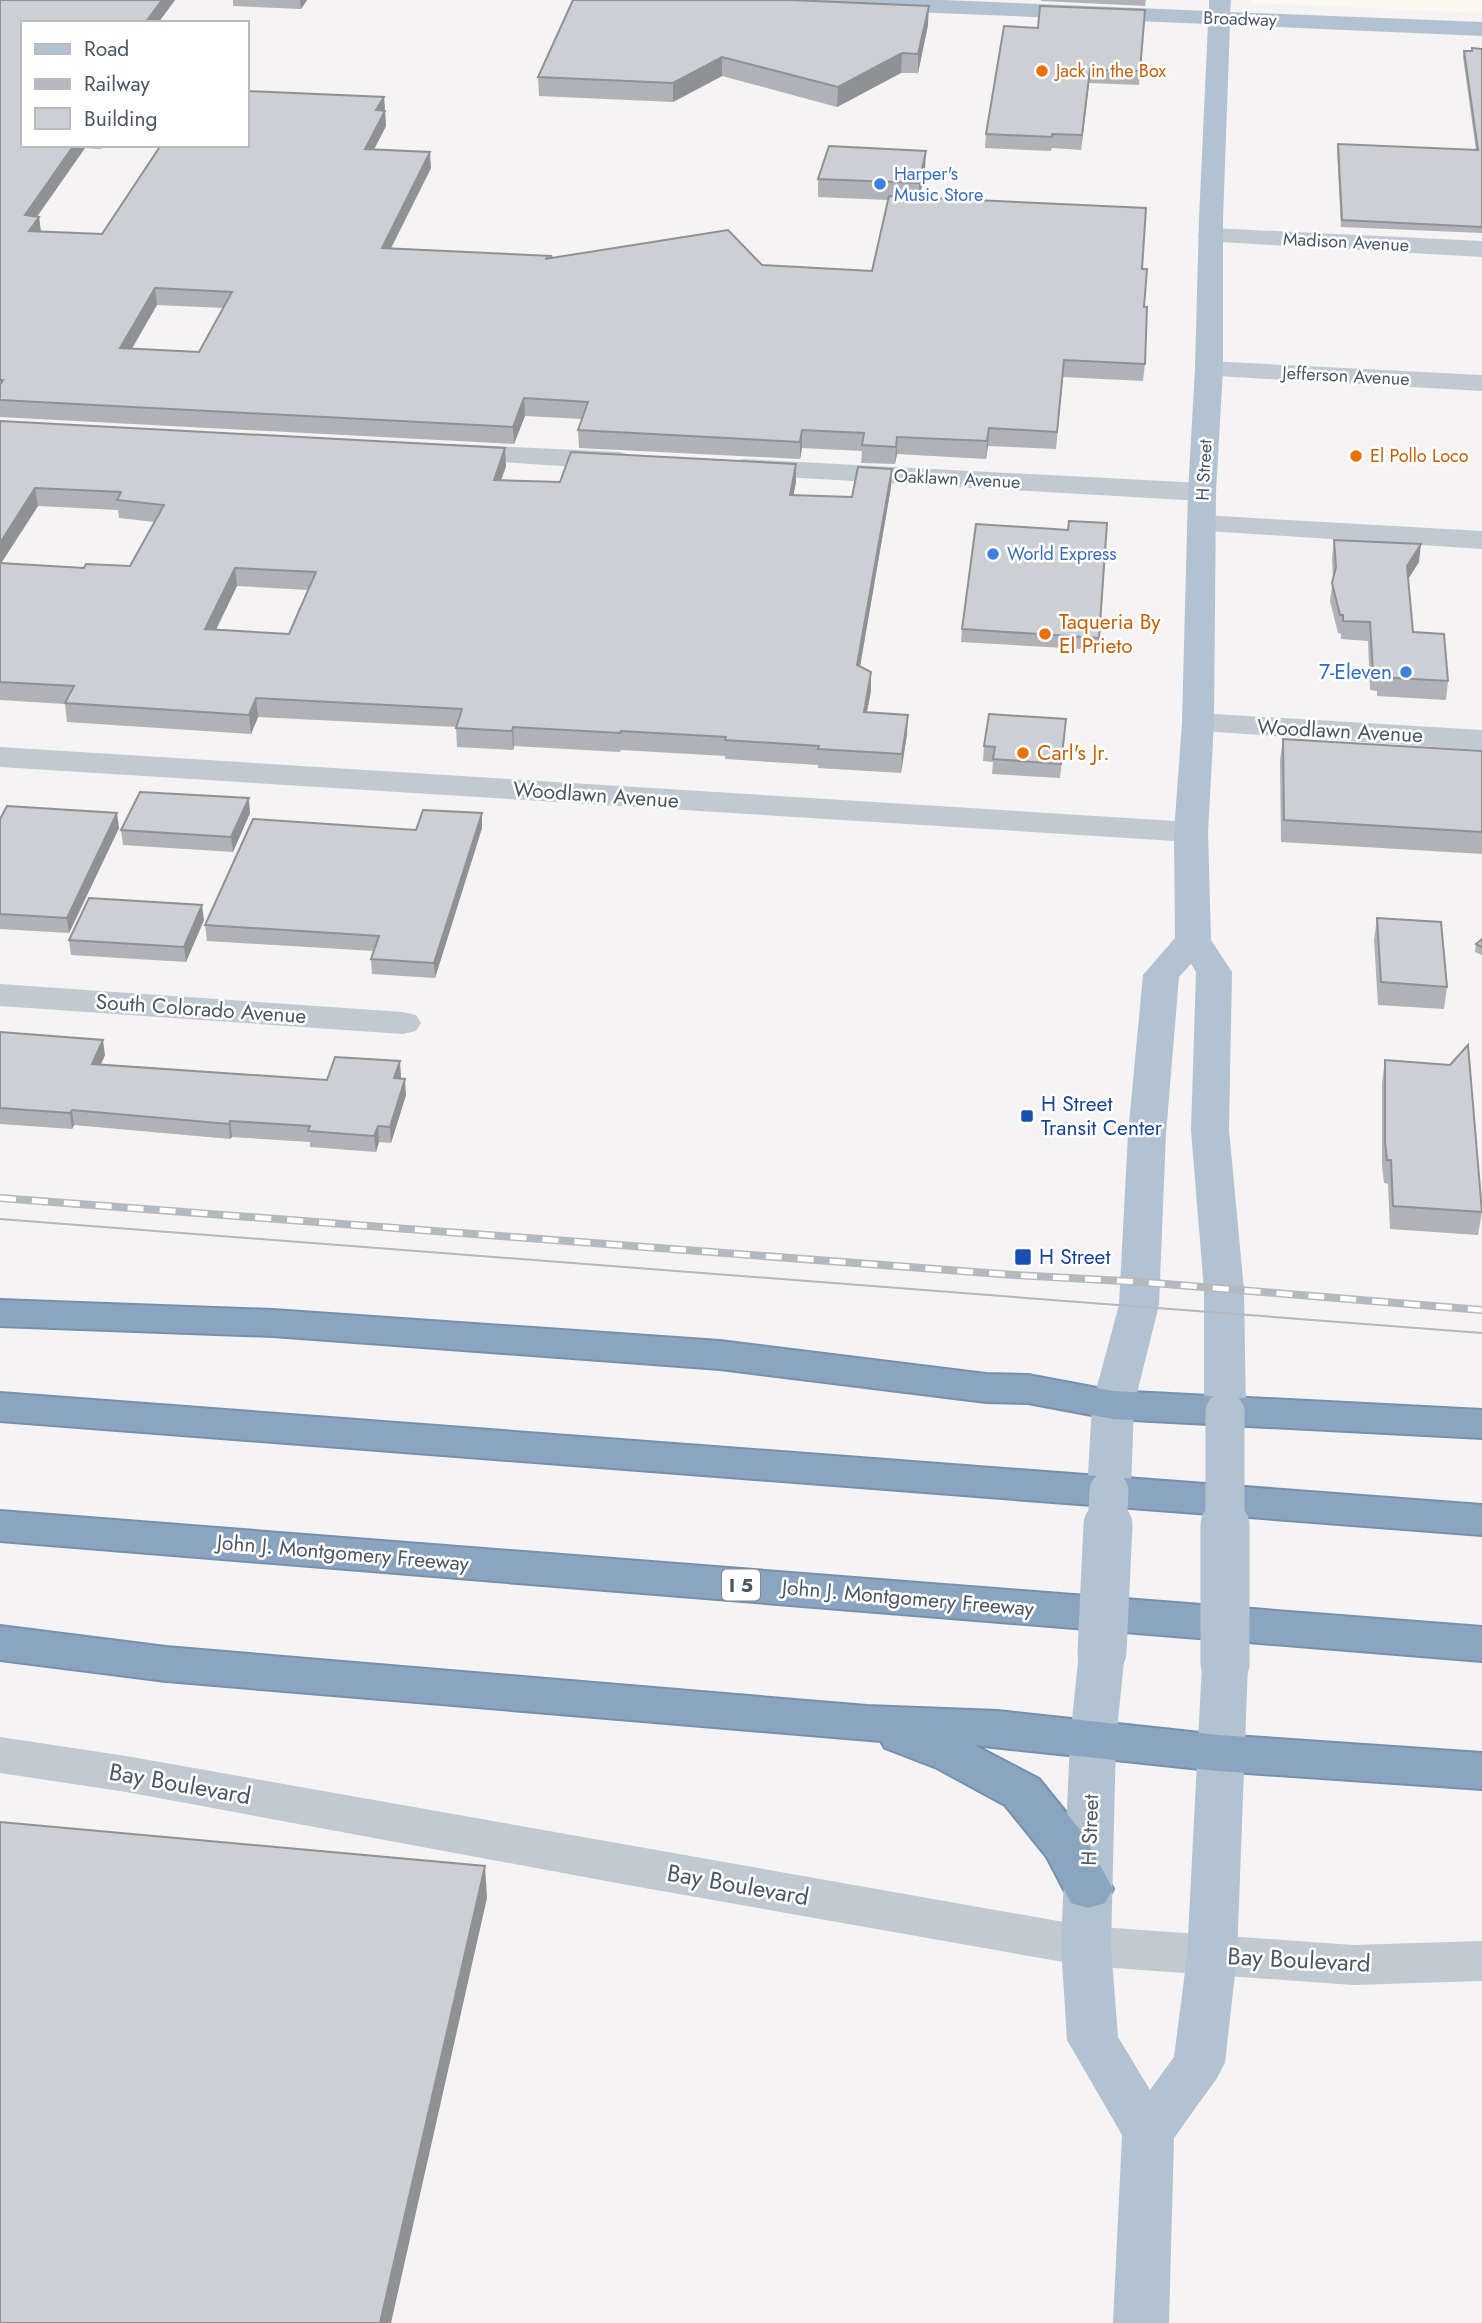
<svg xmlns="http://www.w3.org/2000/svg" width="1482" height="2323" viewBox="0 0 1482 2323" font-family="Jost,sans-serif">
<style>
.commercial{fill:#fdf9ef}
.lines{fill:none;stroke-linecap:round;stroke-linejoin:round}
.highway-casing{stroke:#7690ad;stroke-width:4}
.minor{fill:#c1cad2;fill-rule:evenodd}
.major{fill:#b3c2d1;fill-rule:evenodd}
.highway{fill:#8ba5c1;fill-rule:evenodd}
.tram{stroke:#b5b8bd;stroke-width:2}
.rail-casing{stroke:#b5b8bd;stroke-width:8}
.rail{stroke:#fff;stroke-width:5;stroke-dasharray:16;stroke-linecap:butt}
.major-bridge-far1{stroke:#b3c2d1;stroke-width:39}
.major-bridge{stroke:#b3c2d1;stroke-width:49}
.wall{fill:#b0b2b7;fill-rule:evenodd}
.shaded-wall{fill:#909195}
.building{fill:#cdcfd5;stroke:#909195;stroke-width:2;fill-rule:evenodd}
.food-dot{fill:#e8710a;stroke:#fff;stroke-width:2.5}
.shop-dot{fill:#3f7fe0;stroke:#fff;stroke-width:2.5}
.transit-dot{fill:#1a4fb4;stroke:#fff;stroke-width:2.5}
.labels{text-anchor:middle;stroke-width:5;stroke-linejoin:round;paint-order:stroke}
.far-street-label{font-size:18px;fill:#4a5661;stroke:#fff}
.far-food-label{font-size:18px;fill:#c56008;stroke:#fff;text-anchor:start}
.far-shop-label{font-size:18px;fill:#366cbe;stroke:#fff;text-anchor:start}
.shield{fill:#fff;stroke:#808990;stroke-width:2}
.shield-label{font-size:19px;font-weight:bold;fill:#4a5661}
.food-label{font-size:21px;fill:#c56008;stroke:#fff;text-anchor:start}
.shop-label{font-size:21px;fill:#366cbe;stroke:#fff;text-anchor:end}
.street-label{font-size:21px;fill:#4a5661;stroke:#fff}
.transit-label{font-size:21px;fill:#164399;stroke:#fff;text-anchor:start}
.near-street-label{font-size:24px;fill:#4a5661;stroke:#fff}
</style>
<rect width="100%" height="100%" fill="#f5f3f3"/>
<path class="commercial" d="M1253 0H1482V13L1253 3Z"/>
<g class="lines">
<defs>
<g id="highway">
<path d="M0 1300 273 1310 720 1341 986 1374 1028 1375 1113 1391 1482 1410V1438L1113 1419 1028 1403 986 1402 720 1369 273 1336 0 1326Z"/>
<path d="M0 1393 1482 1505V1535L0 1421Z"/>
<path d="M0 1511 1482 1627V1661L0 1541Z"/>
<path d="M0 1626 166 1647 867 1706 998 1711 1219 1735 1482 1753V1789L1219 1771 974 1745 1039 1779 1081 1831 1113 1889 1105 1903 1088 1908 1071 1903 1047 1857 1005 1805 937 1768 885 1748 881 1741 166 1681 0 1660Z"/>
</g>
</defs>
<use href="#highway" class="highway-casing"/>
<g class="minor">
<path d="M1211 228 1482 241V257L1202 241 1198 236 1202 231Z"/>
<path d="M1209 361 1482 375V391L1199 375 1195 369 1199 363Z"/>
<path d="M453 444 620 452 630 455 634 461 630 467 620 470 443 458 439 452 443 446Z"/>
<path d="M743 459 1202 483 1212 486 1216 492 1212 498 1202 501 733 474 729 468 733 462Z"/>
<path d="M1202 515 1482 531V549L1192 530 1187 524 1192 518Z"/>
<path d="M1198 713 1482 730V750L1187 730 1182 723 1187 716Z"/>
<path d="M0 747 1191 822 1203 825 1208 832 1203 839 1191 842 0 767Z"/>
<path d="M0 984 403 1012 416 1015 421 1023 416 1031 403 1034 0 1006Z"/>
<path d="M0 1737 126 1756 1086 1926 1353 1945 1482 1941V1981L1353 1985 1086 1966 622 1884 126 1792 0 1773Z"/>
</g>
<g class="major">
<path d="M776 0H944L1209 11V0H1231L1230 12 1482 22V36L1230 25 1223 219V369L1216 492 1214 723 1208 832 1211 940 1232 972 1229 1130 1244 1290 1246 1412 1240 1422 1225 1426 1210 1422 1204 1412V1290L1191 1130 1196 972 1191 964 1179 977 1166 1134 1159 1305 1134 1405 1131 1491 1124 1502 1109 1506 1094 1502 1087 1491 1092 1405 1119 1305 1128 1134 1143 975 1175 938 1174 832 1182 723 1188 492 1195 369 1199 219 1208 24 787 7 779 5Z"/>
<path d="M1102 1635 1118 1640 1125 1652 1116 1739 1111 1946 1118 2037 1150 2090 1174 2057 1187 1956 1202 1664 1209 1652 1225 1647 1241 1652 1248 1664 1237 1956 1225 2063 1217 2078 1174 2138 1169 2323H1113L1122 2135 1067 2040 1061 1946 1070 1739 1079 1652 1086 1640Z"/>
</g>
<use href="#highway" class="highway"/>
<path class="tram" d="M0 1219 1482 1333"/>
<defs>
<path id="rail" d="M0 1198 1014 1275 1141 1282 1482 1310"/>
</defs>
<use href="#rail" class="rail-casing"/>
<use href="#rail" class="rail"/>
<g class="major-bridge-far1">
<path d="M1225 1412V1527"/>
<path d="M1107 1527 1109 1491"/>
</g>
<g class="major-bridge">
<path d="M1225 1525V1664"/>
<path d="M1102 1652 1108 1525"/>
</g>
</g>
<g class="wall">
<path d="M0 0H175L158 23 23 145H103L101 149 85 148 37 216 39 217 41 232 102 234 384 97 386 126 374 149 431 168 391 248 552 256V258L762 265 872 271 888 200 818 197V179L925 169 920 197 1142 269 1145 364 1143 381 1063 377 1056 449 988 446 986 459 897 454 895 464 861 463 862 451 802 448 800 459 579 448 578 430 582 419 525 416 514 444 0 417ZM157 305 223 308 199 352 132 349Z"/>
<path d="M233 0H307L301 9 233 6Z"/>
<path d="M1041 0H1146L1145 6 1041 1Z"/>
<path d="M1145 10 1139 85 1089 83 1081 150 1052 148 1051 151 985 148 986 134 1038 28Z"/>
<path d="M928 25 918 73H901L837 107 722 76 673 102 539 96 538 77Z"/>
<path d="M1472 48 1482 49V233L1341 227 1337 150 1338 144 1476 150 1463 57 1464 51H1471Z"/>
<path d="M0 421 506 466 501 480 560 482 796 464V482L793 495 852 497 891 487 860 666 871 691 867 712 907 734 901 773 818 768V765L725 759V756L621 750 620 752 514 746 513 750 457 747 456 727 258 717 251 734 67 722 65 704 0 700ZM38 506 118 510 119 518 155 522 130 566 84 568 1 563ZM237 586 308 590 289 634 216 630Z"/>
<path d="M1107 523 1099 650 961 642 962 629Z"/>
<path d="M1334 540 1419 562 1408 579 1413 632 1448 681 1446 700 1377 696V691L1370 690 1368 641 1341 639V634L1338 633 1330 601 1333 578 1332 558Z"/>
<path d="M1065 734 1060 778 992 774 993 762 983 761 984 746Z"/>
<path d="M1283 739 1482 751V854L1281 842 1280 760Z"/>
<path d="M250 813 233 852 123 845 121 830Z"/>
<path d="M0 819 119 828 69 933 0 929Z"/>
<path d="M482 828 435 978 372 974 371 959 374 951 207 941 205 925 416 830Z"/>
<path d="M1377 918 1447 987 1444 1009 1378 1005 1374 940Z"/>
<path d="M204 920 186 962 71 955 69 940Z"/>
<path d="M1482 939V955L1475 952 1476 944Z"/>
<path d="M0 1032 105 1055 101 1064 327 1080 400 1061V1079L406 1095 391 1143 379 1142 376 1152 310 1147V1142L232 1137 230 1139 74 1125 72 1129 0 1124Z"/>
<path d="M1385 1060 1482 1212 1478 1235 1390 1229 1388 1184 1384 1183 1382 1165V1083Z"/>
</g>
<g class="shaded-wall">
<path d="M162 0H175L158 23H145Z"/>
<path d="M300 0H307L301 9Z"/>
<path d="M929 6 928 25 918 73V54Z"/>
<path d="M902 53 901 73 837 107 838 87Z"/>
<path d="M722 57V76L673 102V83Z"/>
<path d="M1090 69 1089 83 1081 150 1082 135Z"/>
<path d="M384 97 386 126 366 165 365 149 376 110Z"/>
<path d="M74 145H84L85 148 27 231 25 215Z"/>
<path d="M926 151 925 169 919 201V183Z"/>
<path d="M430 152 431 168 383 264 382 248Z"/>
<path d="M39 217 41 233 29 231Z"/>
<path d="M155 288 157 305 122 365 120 348Z"/>
<path d="M524 398 525 416 514 444 513 427Z"/>
<path d="M989 428 988 446 986 459 987 441Z"/>
<path d="M802 430V448L800 459V442Z"/>
<path d="M897 437V454L895 464 896 447Z"/>
<path d="M505 448 506 466 495 498 494 480Z"/>
<path d="M796 464V482L790 513V495Z"/>
<path d="M892 469 891 487 857 684V665Z"/>
<path d="M35 488 38 506 0 565V543Z"/>
<path d="M1421 544 1419 562 1405 584 1407 566Z"/>
<path d="M235 568 237 586 207 648 205 629Z"/>
<path d="M871 672V691L863 731 864 712Z"/>
<path d="M256 698 258 717 251 734 249 715Z"/>
<path d="M908 715 907 734 901 773 902 754Z"/>
<path d="M513 727 514 746 513 750 512 731Z"/>
<path d="M249 798 250 813 233 852 231 837Z"/>
<path d="M117 813 119 828 69 933 67 918Z"/>
<path d="M482 813V828L435 978 434 963Z"/>
<path d="M202 905 204 920 186 962 184 947Z"/>
<path d="M103 1040 105 1055 94 1079 92 1064Z"/>
<path d="M400 1061 401 1077 395 1094 394 1078Z"/>
<path d="M405 1079 406 1095 391 1143 390 1127Z"/>
<path d="M72 1110 74 1125 72 1129 70 1113Z"/>
<path d="M230 1121 232 1137 230 1139 229 1124Z"/>
<path d="M378 1126 379 1142 376 1152 374 1136Z"/>
<path d="M485 1866 487 1898 391 2323H380Z"/>
</g>
<g class="building">
<path d="M0 0H162L145 23H23V145H74L25 215 39 217 29 231 102 234 161 145H247V91L384 97 376 110 385 111 365 149 430 152 382 248 552 256 545 259 728 230 762 265 872 271 889 196 1146 208 1142 269H1147L1144 307H1147L1145 364 1064 360 1057 432 989 428 987 441 897 437 896 447 862 445 864 433 802 430 800 442 578 430 588 402 524 398 513 427 0 400V385L3 380H0ZM155 288 232 292 199 352 120 348Z"/>
<path d="M573 0H790L929 6 918 54 902 53 838 87 722 57 673 83 538 77Z"/>
<path d="M1040 6 1145 10 1140 71 1090 69 1082 135 1052 134V137L986 134 1004 26 1038 28Z"/>
<path d="M1472 48 1482 49V227L1342 220 1338 144 1478 150 1464 51H1472Z"/>
<path d="M829 146 926 151 919 183 818 179Z"/>
<path d="M0 421 505 448 494 480 560 482 571 452 796 464 790 495 852 497 858 467 892 469 857 665 871 672 864 712 908 715 902 754 818 749 819 746 725 740 726 737 621 731 620 733 513 727 512 731 456 728 462 709 256 698 249 715 65 703 74 686 0 682V563L84 568 86 564 130 566 164 505 117 500 121 492 35 488 0 543ZM235 568 316 572 289 634 205 629Z"/>
<path d="M1069 521 1107 523 1099 638 962 629 976 524 1068 530Z"/>
<path d="M1334 540 1421 544 1407 566 1413 632 1444 634 1448 681 1380 677V672H1373L1370 622 1343 621V615H1340L1332 583 1336 567Z"/>
<path d="M989 714 1066 719 1061 764 993 759 995 747 984 746Z"/>
<path d="M1283 739 1482 751V832L1284 820Z"/>
<path d="M140 792 249 798 231 837 121 830Z"/>
<path d="M7 806 117 813 67 918 0 914V819Z"/>
<path d="M423 810 482 813 434 963 371 959 379 936 205 925 253 819 416 830Z"/>
<path d="M89 898 202 905 184 947 69 940Z"/>
<path d="M1377 918 1441 922 1447 987 1381 982Z"/>
<path d="M1482 939V947L1476 944Z"/>
<path d="M0 1032 103 1040 92 1064 327 1080 335 1057 400 1061 394 1078 405 1079 390 1127 378 1126 374 1136 308 1131 310 1126 230 1121 229 1124 72 1110 70 1113 0 1108Z"/>
<path d="M1468 1045 1482 1212 1393 1206 1391 1160H1387L1385 1142V1060L1450 1065Z"/>
<path d="M0 1822 485 1866 380 2323H0Z"/>
</g>
<g class="food-dot">
<circle cx="1042" cy="71" r="7"/>
<circle cx="1356" cy="456" r="7"/>
<circle cx="1045" cy="634" r="7"/>
<circle cx="1023" cy="753" r="7"/>
</g>
<g class="shop-dot">
<circle cx="880" cy="184" r="7"/>
<circle cx="993" cy="554" r="7"/>
<circle cx="1406" cy="672" r="7"/>
</g>
<g class="transit-dot">
<rect x="1020" y="1109" width="14" height="14" rx="3.5"/>
<rect x="1014" y="1248" width="18" height="18" rx="3.5"/>
</g>
<g class="labels">
<g class="far-street-label">
<text transform="translate(1240 19) rotate(2)" y="6">Broadway</text>
<text transform="translate(1346 242) rotate(3)" y="6">Madison Avenue</text>
<text transform="translate(1346 376) rotate(3)" y="6">Jefferson Avenue</text>
<text transform="translate(1204 470) rotate(-87)" y="6">H Street</text>
<text transform="translate(957 479) rotate(3)" y="6">Oaklawn Avenue</text>
</g>
<g class="far-food-label">
<text x="1056" y="77">Jack in the Box</text>
<text x="1370" y="462">El Pollo Loco</text>
</g>
<g class="far-shop-label">
<text x="894" y="180">Harper's<tspan x="894" dy="21">Music Store</tspan></text>
<text x="1007" y="560">World Express</text>
</g>
<rect class="shield" x="722" y="1569.5" width="38" height="31" rx="5"/>
<g class="shield-label">
<text x="741" y="1592">I 5</text>
</g>
<g class="food-label">
<text x="1059" y="629">Taqueria By<tspan x="1059" dy="24">El Prieto</tspan></text>
<text x="1037" y="760">Carl's Jr.</text>
</g>
<g class="shop-label">
<text x="1392" y="679">7-Eleven</text>
</g>
<g class="street-label">
<text transform="translate(1340 731) rotate(3)" y="7">Woodlawn Avenue</text>
<text transform="translate(596 795) rotate(4)" y="7">Woodlawn Avenue</text>
<text transform="translate(201 1009) rotate(4)" y="7">South Colorado Avenue</text>
<text transform="translate(343 1553) rotate(5)" y="7">John J. Montgomery Freeway</text>
<text transform="translate(908 1598) rotate(5)" y="7">John J. Montgomery Freeway</text>
<text transform="translate(1090 1830) rotate(-88)" y="7">H Street</text>
</g>
<g class="transit-label">
<text x="1041" y="1111">H Street<tspan x="1041" dy="24">Transit Center</tspan></text>
<text x="1039" y="1264">H Street</text>
</g>
<g class="near-street-label">
<text transform="translate(180 1784) rotate(10)" y="8">Bay Boulevard</text>
<text transform="translate(738 1885) rotate(10)" y="8">Bay Boulevard</text>
<text transform="translate(1299 1960) rotate(3)" y="8">Bay Boulevard</text>
</g>
</g>
<rect x="21" y="21" width="228" height="126" fill="#ffffff" stroke="#b7bbc0" stroke-width="2"/>
<rect x="35" y="44" width="35" height="10" fill="#b3c2d1" stroke="#b7bbc0" stroke-width="2"/>
<text x="84" y="56" font-size="21" fill="#4a5661">Road</text>
<rect x="35" y="79" width="35" height="10" fill="#b5b8bd" stroke="#b7bbc0" stroke-width="2"/>
<text x="84" y="91" font-size="21" fill="#4a5661">Railway</text>
<rect x="35" y="108" width="35" height="21" fill="#cdcfd5" stroke="#b7bbc0" stroke-width="2"/>
<text x="84" y="126" font-size="21" fill="#4a5661">Building</text>
</svg>
